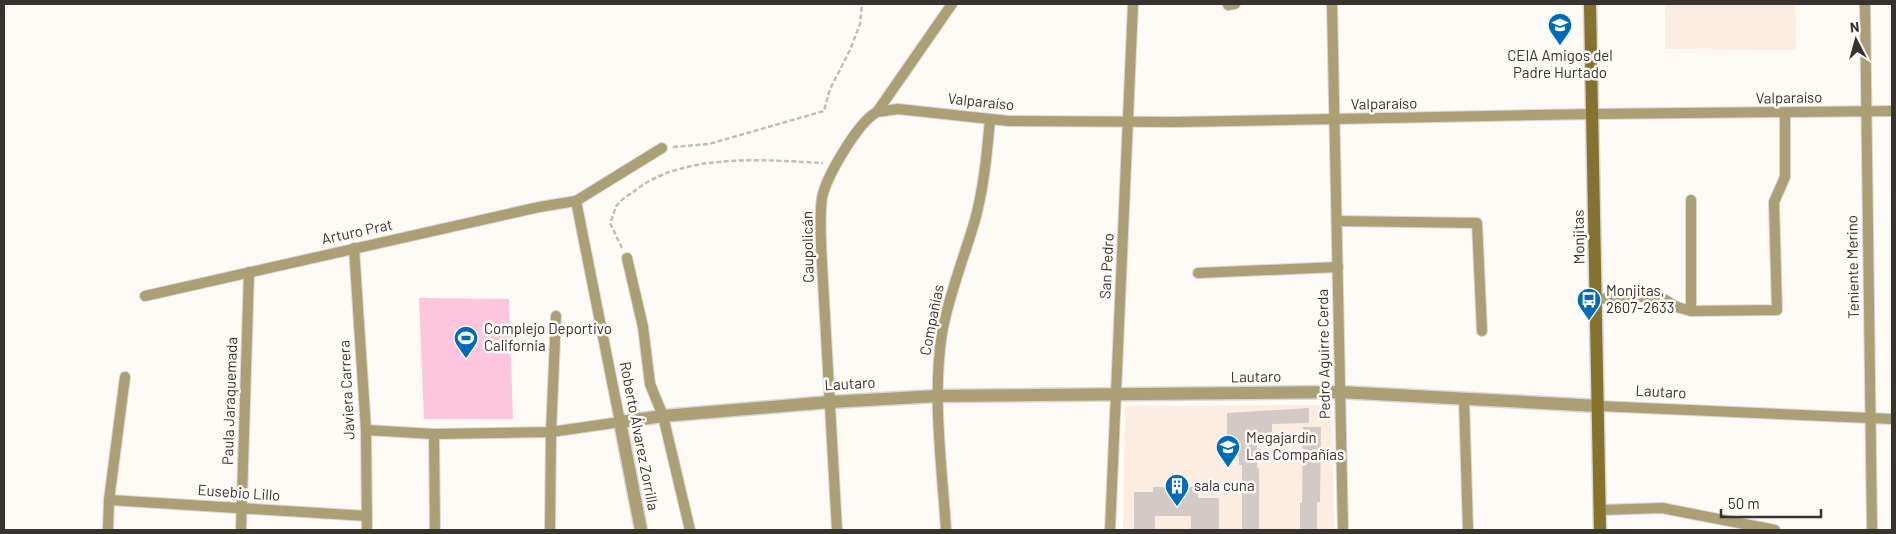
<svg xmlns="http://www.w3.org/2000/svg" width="1896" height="534" viewBox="0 0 1896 534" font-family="Barlow,sans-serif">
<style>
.built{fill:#fbede2}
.green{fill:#fdc6dd}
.building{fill:#d3c9c7}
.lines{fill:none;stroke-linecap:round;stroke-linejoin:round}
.minor-casing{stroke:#dad6d3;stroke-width:12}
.tertiary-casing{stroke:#dad6d3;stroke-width:15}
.secondary-casing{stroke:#dad6d3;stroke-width:15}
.path{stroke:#c1beba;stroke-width:2.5;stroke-dasharray:5 2.5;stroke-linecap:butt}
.minor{stroke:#ab9f75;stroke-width:10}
.tertiary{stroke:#ab9f75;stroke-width:12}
.secondary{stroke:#85722f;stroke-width:12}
.labels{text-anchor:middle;stroke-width:5;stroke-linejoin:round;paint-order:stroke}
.poi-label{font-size:15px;fill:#363331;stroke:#fefaf6;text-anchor:start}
.street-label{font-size:15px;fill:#363331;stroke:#fefaf6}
</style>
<rect width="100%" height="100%" fill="#fefaf6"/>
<g class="built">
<path d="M1665 4H1795L1796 50 1665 49Z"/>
<path d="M1332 405 1334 530H1123L1125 406Z"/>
</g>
<path class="green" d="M419 298 509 299 513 419H424Z"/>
<g class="building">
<path d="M1309 408V423L1272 424V433H1257V468H1259V530H1242V465H1239V456H1227V413Z"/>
<path d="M1303 427H1321L1320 502H1317V530H1300V503H1302Z"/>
<path d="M1153 487H1198V498H1219V530H1191V516H1155V530H1134V492H1153Z"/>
</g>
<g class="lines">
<defs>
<g id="minor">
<path d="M1332 4 1343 530"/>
<path d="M1865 4 1872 530"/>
<path d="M1228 5 1235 4"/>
<path d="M877 112 898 109 1009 121 1176 122 1593 114 1892 111"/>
<path d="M1691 200V311"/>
<path d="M1337 221 1477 223 1482 331"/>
<path d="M354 248 366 430 367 530"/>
<path d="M627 258 643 327 650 384 663 416 690 530"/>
<path d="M1198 273 1338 267"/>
<path d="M145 296 539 207 576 201 662 148"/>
<path d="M1596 299 1659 296 1677 307 1691 311 1777 310 1774 202 1785 177V113"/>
<path d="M1464 399 1468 530"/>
<path d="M1598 406 1892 419"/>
<path d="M366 430 434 434 551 432 620 422 576 201"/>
<path d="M434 434 435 530"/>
<path d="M109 500 367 516"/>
<path d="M1600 510 1662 508 1775 530"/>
<path d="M108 530 109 500 125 377"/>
<path d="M241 530 249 272"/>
<path d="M550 530 551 432 556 316"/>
<path d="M837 530 822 264C821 243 819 220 822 198 826 177 858 122 877 112L952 4"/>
<path d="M946 530C942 465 932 398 942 333 949 294 964 258 975 220 984 187 987 153 990 119"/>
<path d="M1110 530 1133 4"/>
</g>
<path id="tertiary" d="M641 530 620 422 663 416 830 402 937 396 1339 392 1598 406"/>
<path id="secondary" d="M1590 4 1600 530"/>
</defs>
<use href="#minor" class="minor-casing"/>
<use href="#tertiary" class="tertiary-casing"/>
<use href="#secondary" class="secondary-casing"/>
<g class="path">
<path d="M673 147 709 144 824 111 830 89 850 50 860 24 862 4"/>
<path d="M622 248 610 223C613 217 614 210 617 205 621 200 627 196 632 193 680 152 764 160 823 163"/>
</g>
<use href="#minor" class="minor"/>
<use href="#tertiary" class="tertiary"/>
<use href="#secondary" class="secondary"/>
</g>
<defs>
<symbol id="school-pin" viewBox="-11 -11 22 30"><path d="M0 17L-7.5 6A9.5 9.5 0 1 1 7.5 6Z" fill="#006bb6" stroke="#fefaf6"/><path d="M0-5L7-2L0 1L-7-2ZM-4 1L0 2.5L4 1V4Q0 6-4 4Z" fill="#fff"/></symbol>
<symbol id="bus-pin" viewBox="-11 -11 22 30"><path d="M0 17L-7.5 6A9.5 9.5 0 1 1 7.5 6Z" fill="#006bb6" stroke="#fefaf6"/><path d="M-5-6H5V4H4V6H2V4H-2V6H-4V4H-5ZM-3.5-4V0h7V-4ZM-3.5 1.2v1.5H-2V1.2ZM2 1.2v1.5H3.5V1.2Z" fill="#fff"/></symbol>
<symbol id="stadium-pin" viewBox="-11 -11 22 30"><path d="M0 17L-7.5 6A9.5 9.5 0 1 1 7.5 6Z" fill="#006bb6" stroke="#fefaf6"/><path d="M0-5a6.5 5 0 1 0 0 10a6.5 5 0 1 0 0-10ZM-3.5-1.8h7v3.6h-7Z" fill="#fff"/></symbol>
<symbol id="building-pin" viewBox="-11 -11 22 30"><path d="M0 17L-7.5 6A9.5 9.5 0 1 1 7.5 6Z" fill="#006bb6" stroke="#fefaf6"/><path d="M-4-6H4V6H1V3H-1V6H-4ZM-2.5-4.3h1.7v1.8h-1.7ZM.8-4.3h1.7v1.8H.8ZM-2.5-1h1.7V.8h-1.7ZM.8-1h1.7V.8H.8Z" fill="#fff"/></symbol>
</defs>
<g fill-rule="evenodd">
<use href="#school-pin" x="1546" y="11" width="28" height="38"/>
<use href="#bus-pin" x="1575" y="286" width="28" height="38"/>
<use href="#stadium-pin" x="452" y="324" width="28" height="38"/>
<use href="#school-pin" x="1214" y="433" width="28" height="38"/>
<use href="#building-pin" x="1163" y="472" width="28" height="38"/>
</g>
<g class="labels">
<g class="poi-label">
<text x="1560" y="61" text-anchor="middle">CEIA Amigos del<tspan x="1560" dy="17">Padre Hurtado</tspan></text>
<text x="1606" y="296">Monjitas,<tspan x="1606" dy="17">2607-2633</tspan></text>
<text x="484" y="334">Complejo Deportivo<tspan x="484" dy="17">California</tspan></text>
<text x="1246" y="443">Megajardín<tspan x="1246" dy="17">Las Compañías</tspan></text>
<text x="1194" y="491">sala cuna</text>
</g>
<g class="street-label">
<text transform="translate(1789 98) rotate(-1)" y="5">Valparaíso</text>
<text transform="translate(981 102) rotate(6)" y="5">Valparaíso</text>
<text transform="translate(1384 104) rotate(-1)" y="5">Valparaíso</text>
<text transform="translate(357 232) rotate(-12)" y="5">Arturo Prat</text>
<text transform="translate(1579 237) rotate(-91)" y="5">Monjitas</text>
<text transform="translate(808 247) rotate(-91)" y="5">Caupolicán</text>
<text transform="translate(1107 266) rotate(-87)" y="5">San Pedro</text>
<text transform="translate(1853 267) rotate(-91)" y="5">Teniente Merino</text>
<text transform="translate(932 320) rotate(-79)" y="5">Compañías</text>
<text transform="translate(1324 354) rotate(-91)" y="5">Pedro Aguirre Cerda</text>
<text transform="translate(1256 377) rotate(-1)" y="5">Lautaro</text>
<text transform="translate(850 384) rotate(-3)" y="5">Lautaro</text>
<text transform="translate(347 390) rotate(-93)" y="5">Javiera Carrera</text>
<text transform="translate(1661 392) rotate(3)" y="5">Lautaro</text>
<text transform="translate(230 401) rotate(-88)" y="5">Paula Jaraquemada</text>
<text transform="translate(639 436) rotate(79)" y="5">Roberto Álvarez Zorrilla</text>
<text transform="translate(239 493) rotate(4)" y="5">Eusebio Lillo</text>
</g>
</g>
<rect width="1896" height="534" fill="none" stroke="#363331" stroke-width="10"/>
<g transform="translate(1856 40) rotate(354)" stroke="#fefaf6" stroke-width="4" paint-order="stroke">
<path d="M0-4L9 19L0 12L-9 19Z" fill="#363331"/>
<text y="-8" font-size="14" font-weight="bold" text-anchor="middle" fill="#363331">N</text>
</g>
<path d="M1721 509v8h100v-8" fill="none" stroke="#363331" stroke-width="2.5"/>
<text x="1728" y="509" font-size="15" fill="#363331" stroke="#fefaf6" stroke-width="4" paint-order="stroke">50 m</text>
</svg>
